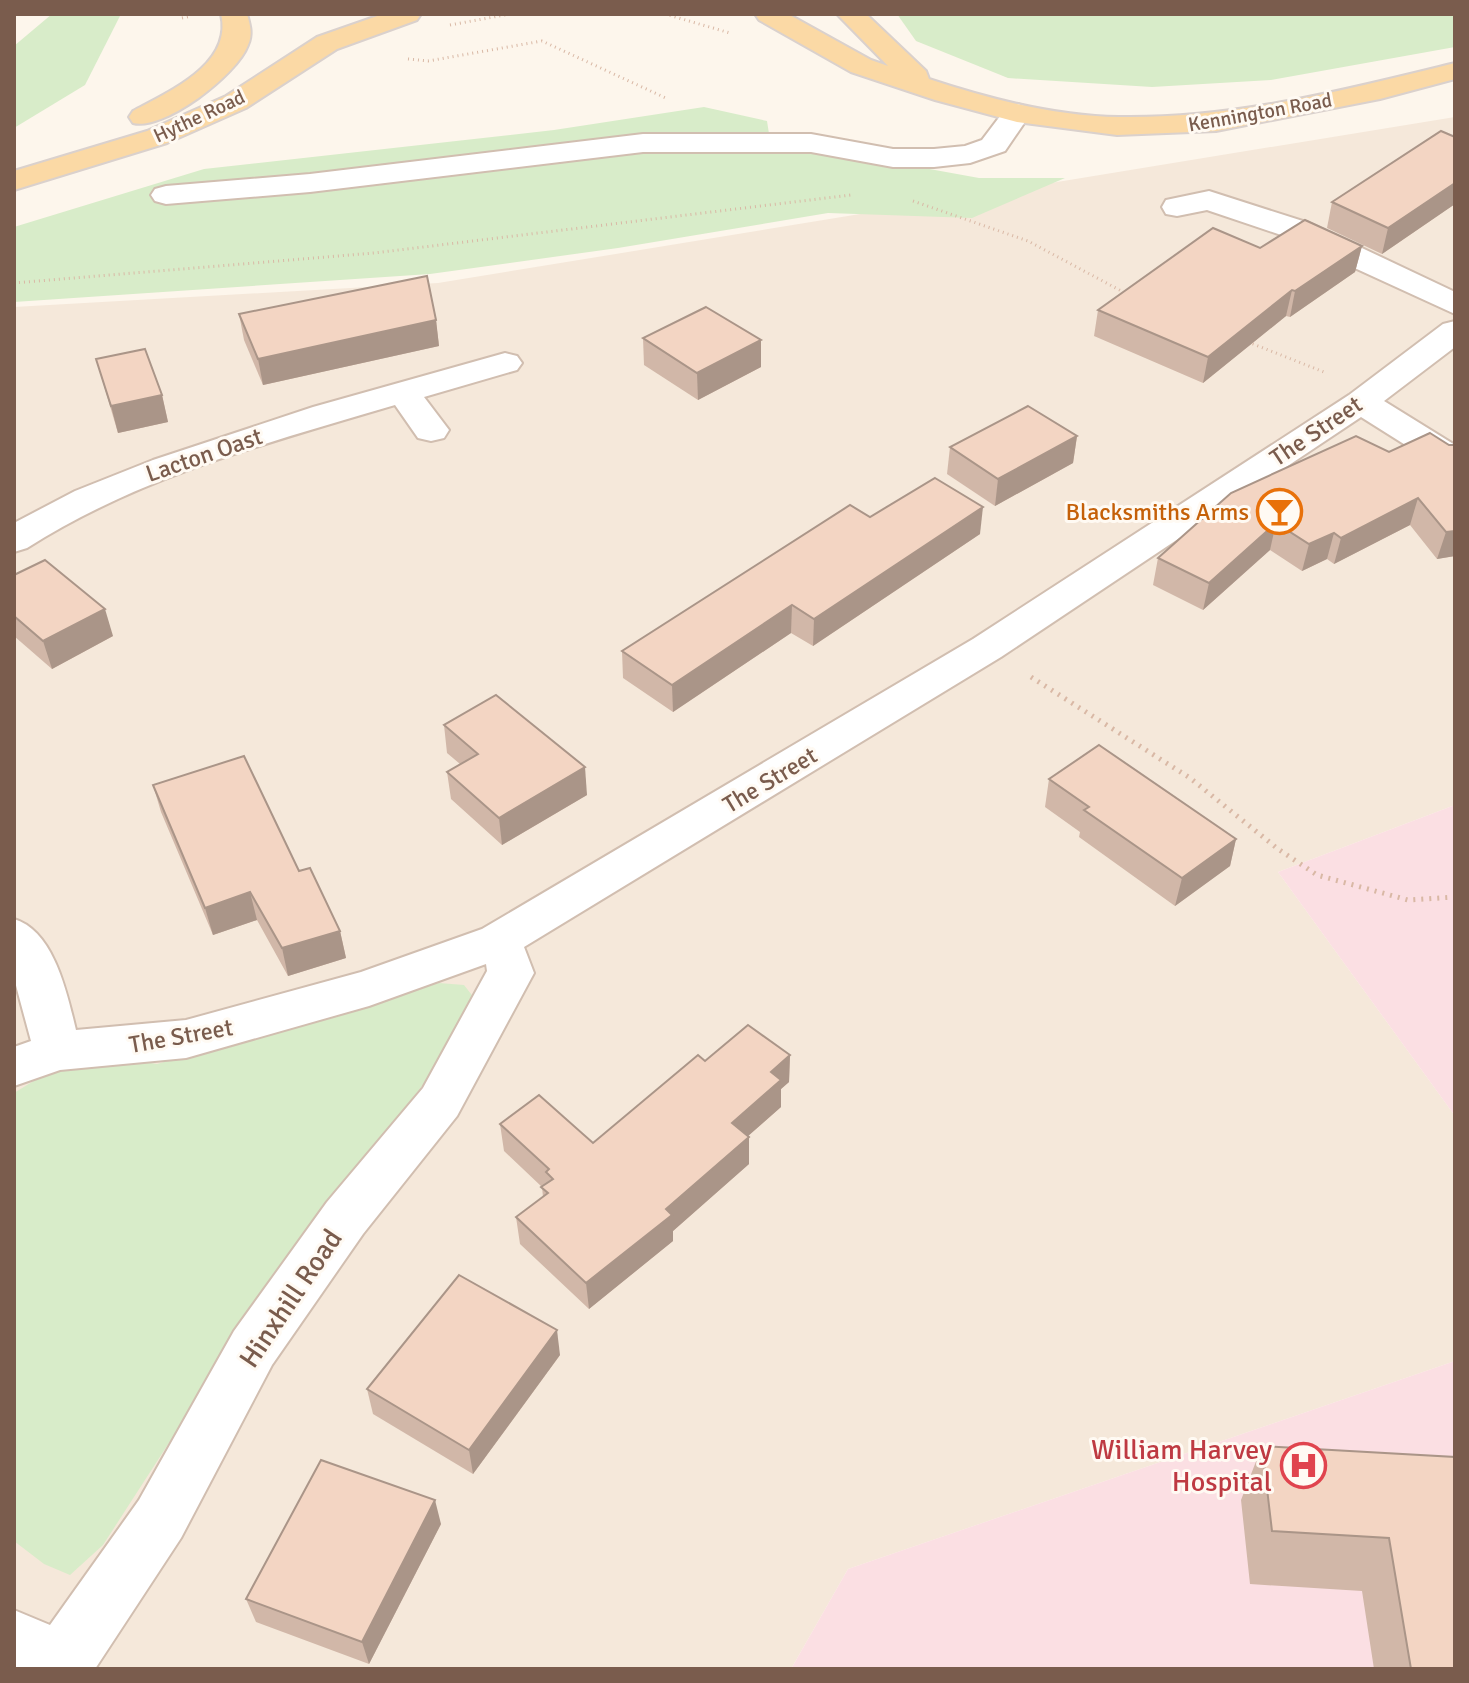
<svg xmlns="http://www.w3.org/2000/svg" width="1469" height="1683" viewBox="0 0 1469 1683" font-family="Signika,sans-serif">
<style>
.residential{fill:#f5e8da}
.medical{fill:#fbdfe3}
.green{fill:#d8ecc9}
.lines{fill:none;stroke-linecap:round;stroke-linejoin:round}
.minor-casing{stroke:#d1beb0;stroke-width:4}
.major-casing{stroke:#dad1cd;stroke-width:4}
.path-far1{stroke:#d9b8a5;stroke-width:3;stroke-dasharray:1 4;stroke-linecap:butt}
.path{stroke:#d9b8a5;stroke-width:5;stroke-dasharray:2 6;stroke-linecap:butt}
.minor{fill:#fff;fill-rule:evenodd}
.major{fill:#fbd9a5;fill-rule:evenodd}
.wall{fill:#d1b7a8}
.shaded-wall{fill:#aa9588}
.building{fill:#f3d5c3;stroke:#aa9588;stroke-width:2}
.labels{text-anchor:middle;stroke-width:6;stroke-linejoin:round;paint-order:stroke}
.far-street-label{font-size:20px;fill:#7a5c4d;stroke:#fffaf3}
.street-label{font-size:24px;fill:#7a5c4d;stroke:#fffaf3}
.food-label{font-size:24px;fill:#c56008;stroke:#fffaf3;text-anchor:end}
.near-street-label{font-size:28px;fill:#7a5c4d;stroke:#fffaf3}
.near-health-label{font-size:28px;fill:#be3a42;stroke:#fffaf3;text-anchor:end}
</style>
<rect width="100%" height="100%" fill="#fdf6ec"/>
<path class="residential" d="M1455 117V805L1278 872 1455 1116V1361L848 1569 791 1669H14V307L438 283Z"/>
<g class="medical">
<path d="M1455 805V1116L1278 872Z"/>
<path d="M1455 1361V1669H791L848 1569Z"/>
</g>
<g class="green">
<path d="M52 14H121L85 85 14 128V46Z"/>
<path d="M897 14H1455V47L1271 80 1152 87 1008 78 916 41Z"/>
<path d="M704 107 767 121 770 140 979 178H1065L972 218 828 213 618 248 430 274 14 302V227L204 169 554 130Z"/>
<path d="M439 983 464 985 475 999 471 1023 289 1257 103 1545 70 1575 44 1564 14 1541V1093L81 1052 157 1064Z"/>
</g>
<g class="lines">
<defs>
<g id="minor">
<path d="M1017 104 1027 107 1031 113 1005 151 970 163 934 167H893L811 152H643L310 192 166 204 155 201 151 195 155 189 166 186 310 174 643 134H811L893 149H934L965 146 982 140 1007 107Z"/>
<path d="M1209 191 1309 223 1455 292V314L1287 237 1207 210 1177 216 1166 214 1162 207 1166 200Z"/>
<path d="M1455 321V347L1384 401 1455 445V471L1442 468 1361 417 1001 657 524 947 534 973 457 1116 363 1234 272 1365 181 1538 95 1669H14V1610L50 1625 139 1500 234 1331 327 1202 423 1088 487 971 486 964 369 1006 186 1058 60 1070 14 1086V1047L31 1041 14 978V919C54 931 67 993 76 1030L186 1020 361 972 482 929 973 639 1349 395 1443 324Z"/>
<path d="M505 353 517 356 522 363 517 370 424 397 449 430 444 438 431 441 418 438 395 405C270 442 138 477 27 548L14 552V523L75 491 153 460 313 407Z"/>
</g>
<g id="major">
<path d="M221 14H247C250 25 253 34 248 45 237 75 164 131 133 123L129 117 133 111C170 91 233 64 221 14Z"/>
<path d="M383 14H421L417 20 337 49 246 108 167 143 14 190V171L147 131 226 96 317 37Z"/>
<path d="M755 14H788L871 60 888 66 837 14H866L926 71 929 79C989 99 1055 116 1119 117 1233 119 1345 90 1455 63V79L1380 99 1216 131 1117 135 1017 122 935 100 851 72 759 20Z"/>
</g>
</defs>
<use href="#minor" class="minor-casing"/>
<use href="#major" class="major-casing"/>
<g class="path-far1">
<path d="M179 14 182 18 191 16"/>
<path d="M665 14 730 33"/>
<path d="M450 25 510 14"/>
<path d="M408 59 428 61 542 41 668 99"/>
<path d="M913 201 1028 241 1127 294"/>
<path d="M14 283 374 253 851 195"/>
<path d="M1248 342 1324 372"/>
</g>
<path class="path" d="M1031 677 1190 778 1278 849 1317 875 1408 900 1455 897"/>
<use href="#minor" class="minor"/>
<use href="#major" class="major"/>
</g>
<g class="wall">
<path d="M1455 137V204L1382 254 1327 228 1332 202Z"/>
<path d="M1362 246 1355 272 1290 317 1286 316 1203 383 1094 336 1098 310 1260 248Z"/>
<path d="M239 314 436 320 439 346 263 385 244 340Z"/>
<path d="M643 338 761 340V367L698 400 644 365Z"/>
<path d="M96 359 162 395 168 422 118 433Z"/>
<path d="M1430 433 1455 556 1437 559 1410 525 1334 564 1327 559 1302 571 1270 550 1203 610 1153 585 1158 558Z"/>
<path d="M1077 436 1073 463 995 506 947 474 950 447Z"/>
<path d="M870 517 980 534 813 646 791 633 673 712 623 678 622 651Z"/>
<path d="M14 575 113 636 52 669 14 636Z"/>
<path d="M444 725 587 795 502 845 451 799 447 772 460 764 447 753Z"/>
<path d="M1049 779 1236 839 1230 866 1175 906 1079 837 1080 832 1045 807Z"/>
<path d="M153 785 299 871 340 931 346 958 288 976 257 920 213 935 161 812Z"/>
<path d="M790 1055 789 1082 781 1089V1107L748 1136 749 1164 673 1231V1241L589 1309 520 1244 516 1217 543 1197 542 1187 504 1151 500 1124 593 1143 705 1061Z"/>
<path d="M560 1355 473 1474 373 1414 367 1389Z"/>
<path d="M1262 1446 1455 1457V1669H1374L1362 1591 1250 1584 1241 1500Z"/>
<path d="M441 1524 369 1664 256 1622 246 1599Z"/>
</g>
<g class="shaded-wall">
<path d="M1455 183V204L1382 254 1388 228Z"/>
<path d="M1362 246 1355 272 1290 317 1295 291Z"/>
<path d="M1292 290 1286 316 1203 383 1208 357Z"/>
<path d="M436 320 439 346 263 385 258 359Z"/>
<path d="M761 340V367L698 400 697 373Z"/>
<path d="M162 395 168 422 118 433 111 406Z"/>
<path d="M1077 436 1073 463 995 506 998 479Z"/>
<path d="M1418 498 1410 525 1334 564 1341 538Z"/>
<path d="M983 507 980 534 813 646 814 619Z"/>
<path d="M1276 523 1270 550 1203 610 1209 583Z"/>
<path d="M1455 531V556L1437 559 1446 532Z"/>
<path d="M1334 533 1327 559 1302 571 1309 544Z"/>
<path d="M792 605 791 633 673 712 672 685Z"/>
<path d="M105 609 113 636 52 669 43 641Z"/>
<path d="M585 767 587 795 502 845 499 818Z"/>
<path d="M1236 839 1230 866 1175 906 1182 878Z"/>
<path d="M250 892 257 920 213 935 205 908Z"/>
<path d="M340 931 346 958 288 976 282 948Z"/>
<path d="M790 1055 789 1082 781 1089V1107L732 1150V1123L771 1072Z"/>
<path d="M749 1137V1164L673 1231V1241L589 1309 586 1283 666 1209Z"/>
<path d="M557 1330 560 1355 473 1474 469 1450Z"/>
<path d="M435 1500 441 1524 369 1664 362 1642Z"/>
</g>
<g class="building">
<path d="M1441 131 1455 137V183L1388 228 1332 202Z"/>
<path d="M1305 220 1362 246 1295 291 1292 290 1208 357 1098 310 1213 228 1260 248Z"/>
<path d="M427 276 436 320 258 359 239 314Z"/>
<path d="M706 307 761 340 697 373 643 338Z"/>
<path d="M145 349 162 395 111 406 96 359Z"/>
<path d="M1028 406 1077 436 998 479 950 447Z"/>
<path d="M1430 433 1449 445H1455V531L1446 532 1418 498 1341 538 1334 533 1309 544 1276 523 1209 583 1158 558 1231 493 1356 436 1389 452Z"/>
<path d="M935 478 983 507 814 619 792 605 672 685 622 651 850 505 870 517Z"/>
<path d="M45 560 105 609 43 641 14 616V575Z"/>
<path d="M496 695 585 767 499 818 447 772 478 754 444 725Z"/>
<path d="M1099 745 1236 839 1182 878 1084 810 1089 807 1049 779Z"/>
<path d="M244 756 299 871 310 868 340 931 282 948 250 892 205 908 153 785Z"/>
<path d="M748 1025 790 1055 771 1072 781 1080 732 1123 749 1137 666 1209 672 1215 586 1283 516 1217 548 1193 541 1187 553 1179 546 1172 549 1169 500 1124 539 1095 593 1143 698 1055 705 1061Z"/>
<path d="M459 1275 557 1330 469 1450 367 1389Z"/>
<path d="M1262 1446 1455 1457V1669H1411L1389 1538 1272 1531Z"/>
<path d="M321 1460 435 1500 362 1642 246 1599Z"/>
</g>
<defs>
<symbol id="bar-ring" viewBox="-11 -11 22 22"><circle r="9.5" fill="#fffaf3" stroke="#e8710a" stroke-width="1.5"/><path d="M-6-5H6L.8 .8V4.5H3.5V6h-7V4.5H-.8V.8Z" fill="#e8710a"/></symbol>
<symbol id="hospital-ring" viewBox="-11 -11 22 22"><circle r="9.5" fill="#fffaf3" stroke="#e0444e" stroke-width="1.5"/><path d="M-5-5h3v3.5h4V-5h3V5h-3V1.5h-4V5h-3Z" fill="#e0444e"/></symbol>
</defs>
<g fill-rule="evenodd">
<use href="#bar-ring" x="1254" y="486" width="51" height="51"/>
<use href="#hospital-ring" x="1278" y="1440" width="51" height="51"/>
</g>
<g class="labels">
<g class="far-street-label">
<text transform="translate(1260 112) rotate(-10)" y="7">Kennington Road</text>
<text transform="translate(199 116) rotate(-25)" y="7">Hythe Road</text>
</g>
<g class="street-label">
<text transform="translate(1316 431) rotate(-34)" y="8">The Street</text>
<text transform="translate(204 455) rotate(-19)" y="8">Lacton Oast</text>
<text transform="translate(770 780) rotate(-31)" y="8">The Street</text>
<text transform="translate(181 1036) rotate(-10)" y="8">The Street</text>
</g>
<g class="food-label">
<text x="1249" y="520">Blacksmiths Arms</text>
</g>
<g class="near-street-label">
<text transform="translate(290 1298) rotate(-56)" y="10">Hinxhill Road</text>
</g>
<g class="near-health-label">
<text x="1272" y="1459">William Harvey<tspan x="1272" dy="32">Hospital</tspan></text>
</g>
</g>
<rect width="1469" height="1683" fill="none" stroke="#7a5c4d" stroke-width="32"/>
</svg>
